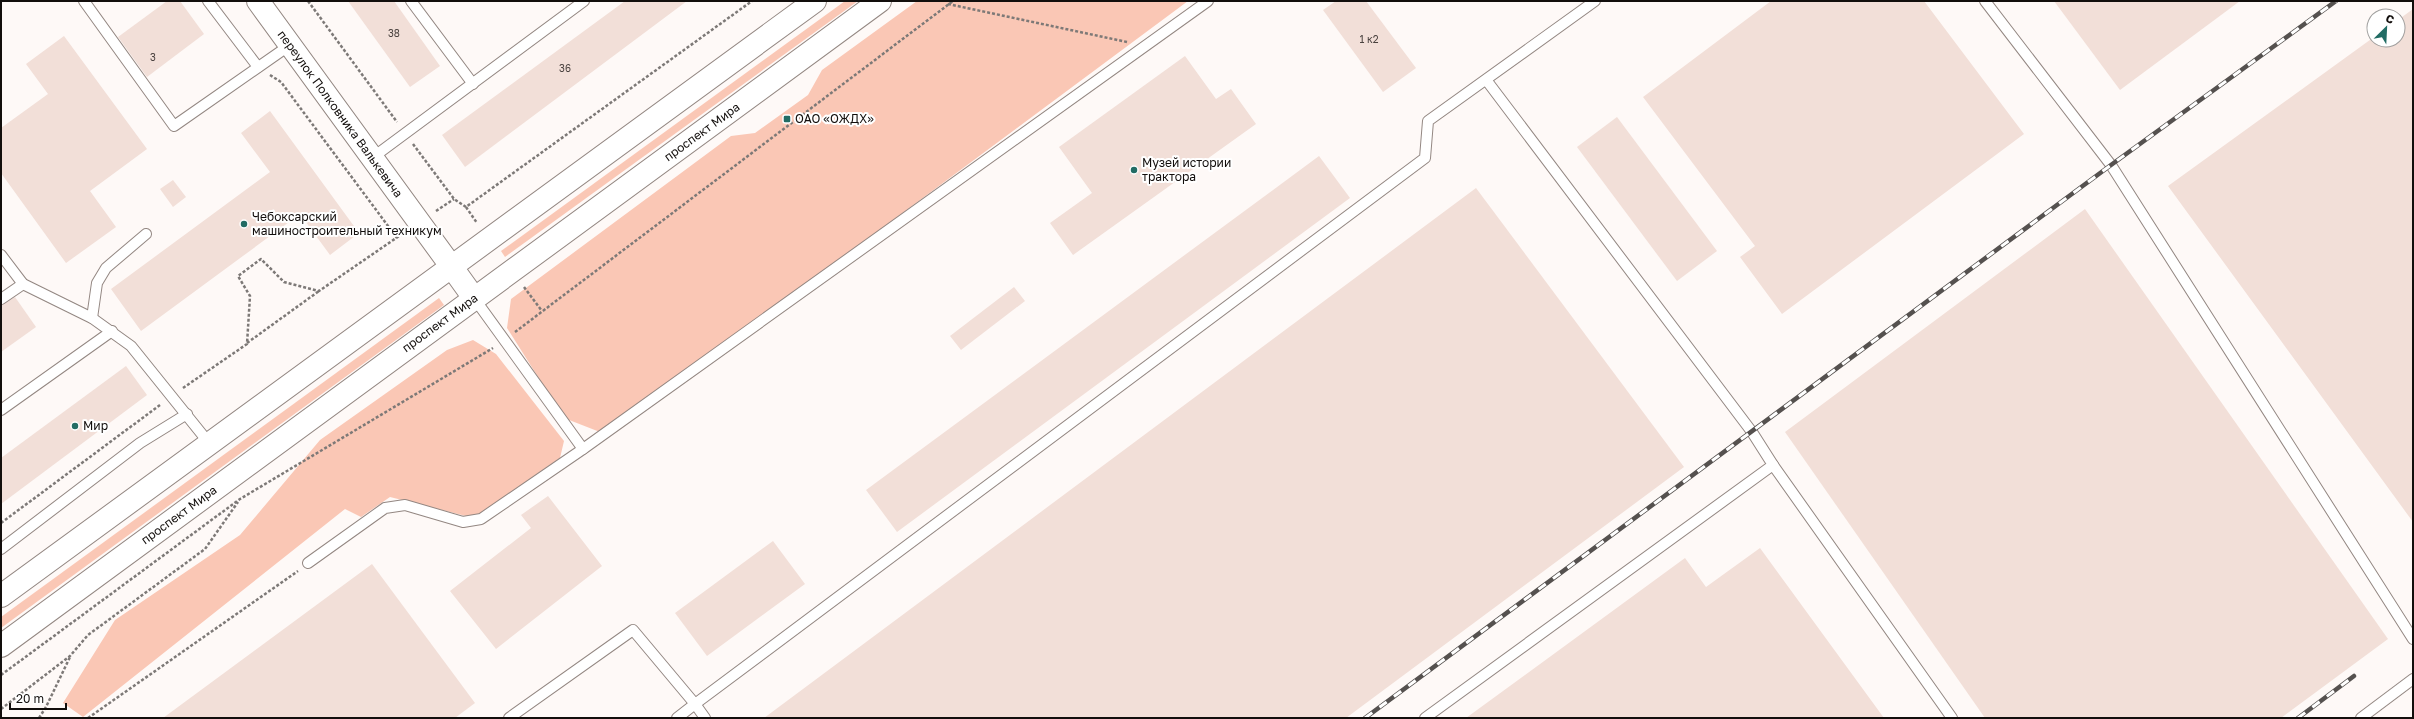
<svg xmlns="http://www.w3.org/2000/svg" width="2414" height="719" viewBox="0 0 2414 719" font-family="'Golos Text',sans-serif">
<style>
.green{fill:#fac7b5}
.building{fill:#f2dfd8}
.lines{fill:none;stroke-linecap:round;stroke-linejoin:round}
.service-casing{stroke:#938782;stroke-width:12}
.tertiary-casing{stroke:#938782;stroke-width:24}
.primary-casing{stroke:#938782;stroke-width:24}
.path{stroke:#7d7977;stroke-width:2.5;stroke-dasharray:3 2;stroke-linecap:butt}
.service{stroke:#fff;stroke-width:10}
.tertiary{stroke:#fff;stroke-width:22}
.primary{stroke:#fff;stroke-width:22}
.rail-casing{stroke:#55514f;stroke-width:4.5}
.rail{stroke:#fff;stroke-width:3;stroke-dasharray:9;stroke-linecap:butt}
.poi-dot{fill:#226c64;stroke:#fff;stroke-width:1.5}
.labels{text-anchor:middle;stroke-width:4;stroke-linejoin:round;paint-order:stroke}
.number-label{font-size:10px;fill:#4a423f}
.street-label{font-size:12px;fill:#120e0c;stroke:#fff}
.poi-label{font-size:12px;fill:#120e0c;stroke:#fff;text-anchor:start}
</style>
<rect width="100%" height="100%" fill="#fef9f7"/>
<g class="green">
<path d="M845 1H858L505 257 501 251Z"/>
<path d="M917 1H1188L605 434 564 418 507 328 511 299 731 136 755 133 808 95 822 70Z"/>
<path d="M439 298 444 305 1 628V617Z"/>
<path d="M473 340 496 354 564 441 560 458 474 518 390 497 361 517 345 509 83 717 63 703 115 620 240 535 320 440 447 350Z"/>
</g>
<g class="building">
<path d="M167 1H180L204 34 147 77 118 37Z"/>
<path d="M348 1H394L440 66 410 87Z"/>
<path d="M625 1H687L465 167 442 135Z"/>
<path d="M1336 1H1366L1416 68 1383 92 1323 10Z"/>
<path d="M1771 1H1924L2024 134 1782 314 1740 257 1755 246 1643 97Z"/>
<path d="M2054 1H2240L2120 90Z"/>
<path d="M2413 9V522L2168 186 2374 37V40H2398V20Z"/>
<path d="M64 36 147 149 90 191 116 227 66 263 1 173V128L48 94 26 64Z"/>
<path d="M1185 56 1216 99 1231 89 1256 124 1073 255 1050 223 1092 193 1059 147Z"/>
<path d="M270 111 359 233 330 255 300 214 141 331 111 289 270 172 241 133Z"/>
<path d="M1617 117 1717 251 1677 281 1577 147Z"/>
<path d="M1319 156 1350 198 897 532 866 490Z"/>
<path d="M173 180 186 197 173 207 160 189Z"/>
<path d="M1476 188 1684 467 1346 718H764Z"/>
<path d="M2085 209 2388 639 2281 718H1985L1785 432Z"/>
<path d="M1014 287 1025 301 961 350 950 336Z"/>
<path d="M15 297 36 327 1 352V305Z"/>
<path d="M126 366 147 395 1 504V458Z"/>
<path d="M548 496 602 566 496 649 450 591 531 528 521 515Z"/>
<path d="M773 541 805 584 707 656 675 613Z"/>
<path d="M1760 548 1884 718H1466L1685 558 1706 587Z"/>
<path d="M372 564 475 703 455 718H163Z"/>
</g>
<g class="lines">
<defs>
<g id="service">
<path d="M84 1 174 126 290 45"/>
<path d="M208 1 258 67"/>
<path d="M411 1 473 84"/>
<path d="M1985 1 2111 165 2413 639"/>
<path d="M372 158 584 1"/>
<path d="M1 255 23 284 92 318 131 346 209 443"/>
<path d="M474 298 583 449"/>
<path d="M1 299 23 284"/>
<path d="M92 318 97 283 106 268 146 234"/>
<path d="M1 410 112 331"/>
<path d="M1773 465 1952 718"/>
<path d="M1 549 140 443 187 414"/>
<path d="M308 563 385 508 405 505 463 522 481 519 583 449 1208 1"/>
<path d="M509 718 633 630 695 704 1425 158 1428 121 1595 1"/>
<path d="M677 718 695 704 705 718"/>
<path d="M1425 718 1773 465 1752 432 1487 81"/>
<path d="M2361 718 2413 679"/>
</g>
<path id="tertiary" d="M258 1 451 266"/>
<g id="primary">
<path d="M451 266 474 298"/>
<path d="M1 596 815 1"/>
<path d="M1 646 880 1"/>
</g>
</defs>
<use href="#service" class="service-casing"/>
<use href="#tertiary" class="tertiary-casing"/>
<use href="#primary" class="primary-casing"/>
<g class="path">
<path d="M308 1 397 122"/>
<path d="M948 4 1127 42"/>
<path d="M270 75 281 82 397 238"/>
<path d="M413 144 454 199 466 207 752 1"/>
<path d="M466 207 477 223"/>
<path d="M436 211 454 199"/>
<path d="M524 287 542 311"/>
<path d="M515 332 953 1"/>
<path d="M247 343 319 291"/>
<path d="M183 388 247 344 250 296 238 276 261 259 284 282 319 291 402 234"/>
<path d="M1 523 160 405"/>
<path d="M1 675 240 499 493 348"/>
<path d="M1 709 70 656 88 635 205 549 238 502"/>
<path d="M39 718 46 707 70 657"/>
<path d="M88 718 298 571"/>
</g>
<use href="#service" class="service"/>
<use href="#tertiary" class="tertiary"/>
<use href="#primary" class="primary"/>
<defs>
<g id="rail">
<path d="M1365 718 2111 165 2336 1"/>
<path d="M2298 718 2354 676"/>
</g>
</defs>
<use href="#rail" class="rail-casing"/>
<use href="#rail" class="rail"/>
</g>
<g class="poi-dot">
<rect x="783" y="115" width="8" height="8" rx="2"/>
<circle cx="1134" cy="170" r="4"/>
<circle cx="244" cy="224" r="4"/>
<circle cx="75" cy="426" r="4"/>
</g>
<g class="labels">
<g class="number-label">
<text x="394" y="37">38</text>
<text x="1369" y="43">1 к2</text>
<text x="153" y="61">3</text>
<text x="565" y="72">36</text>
</g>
<g class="street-label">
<text transform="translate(340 114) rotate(54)" y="4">переулок Полковника Валькевича</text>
<text transform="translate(702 132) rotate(-36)" y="4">проспект Мира</text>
<text transform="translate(440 323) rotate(-36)" y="4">проспект Мира</text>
<text transform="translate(179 515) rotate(-36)" y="4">проспект Мира</text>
</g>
<g class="poi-label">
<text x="795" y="123">ОАО «ОЖДХ»</text>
<text x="1142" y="167">Музей истории<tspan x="1142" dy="14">трактора</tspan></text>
<text x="252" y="221">Чебоксарский<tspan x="252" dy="14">машиностроительный техникум</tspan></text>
<text x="83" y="430">Мир</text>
</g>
</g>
<rect width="2414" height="719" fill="none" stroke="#120e0c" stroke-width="4"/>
<g transform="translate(2386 28) rotate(24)"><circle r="19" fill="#ffffff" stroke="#a09f9e"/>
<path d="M0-3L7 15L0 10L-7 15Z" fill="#226c64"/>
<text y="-6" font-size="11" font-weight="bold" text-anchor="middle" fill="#120e0c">С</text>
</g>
<path d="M10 703v6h56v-6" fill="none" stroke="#120e0c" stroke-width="2"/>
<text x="16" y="703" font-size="12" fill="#120e0c" stroke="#ffffff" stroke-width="3" paint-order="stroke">20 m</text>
</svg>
